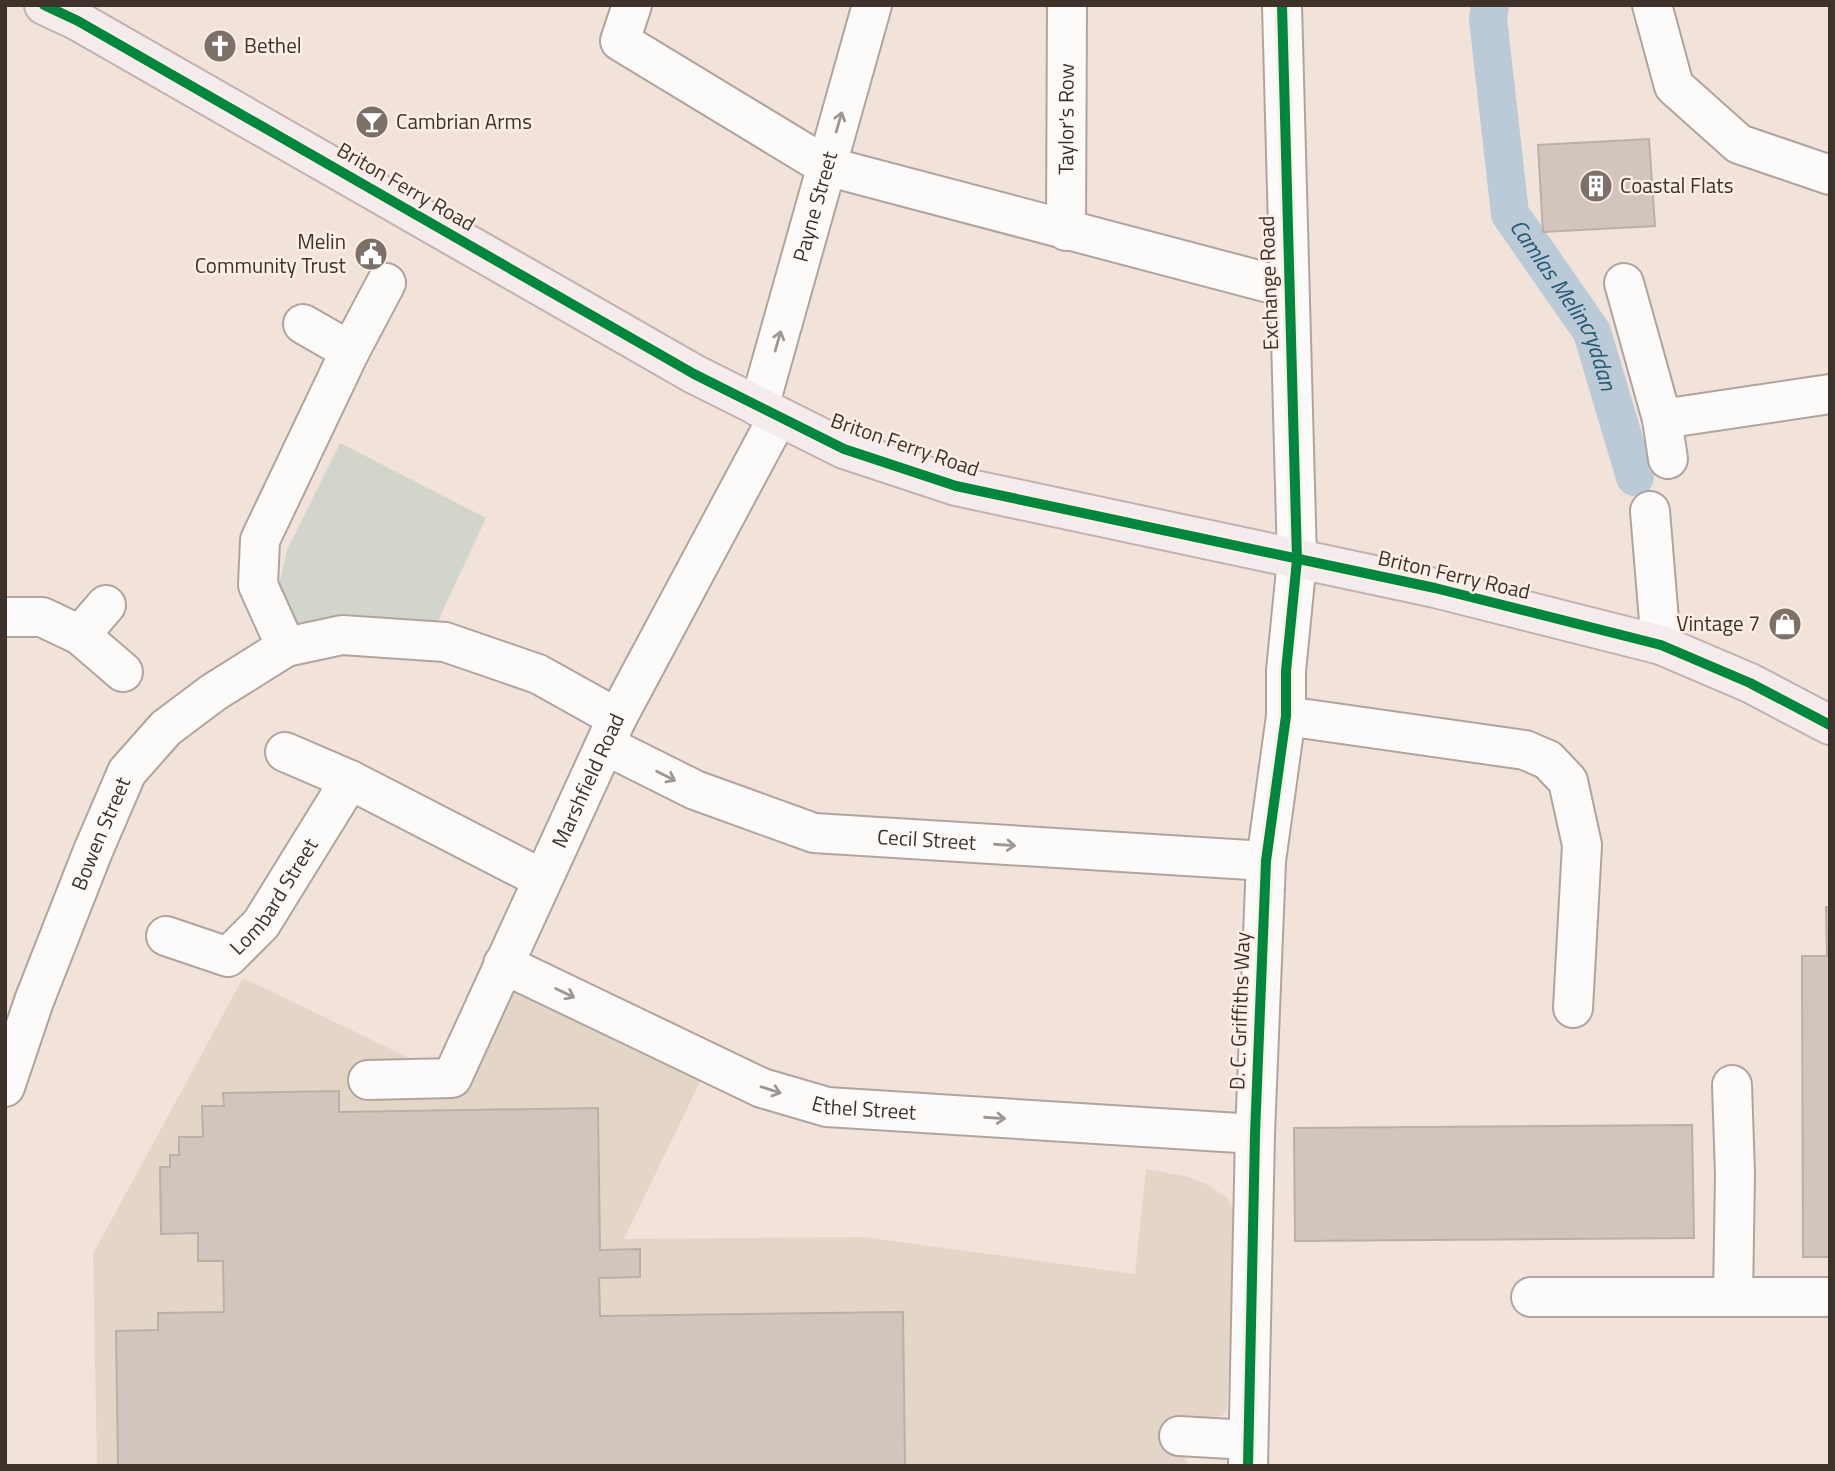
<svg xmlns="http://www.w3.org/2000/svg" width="1835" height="1471" viewBox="0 0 1835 1471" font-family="'Titillium Web',sans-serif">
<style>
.industrial{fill:#e3d6c7}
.green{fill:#d1d5cb}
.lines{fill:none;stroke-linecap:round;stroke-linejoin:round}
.canal{stroke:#bacad6;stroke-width:38}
.building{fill:#d2c5be;stroke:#bbafa8;stroke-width:2}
.minor-casing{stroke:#b1a49e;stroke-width:42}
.major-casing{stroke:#c3b1af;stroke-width:42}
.minor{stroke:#fdfbf9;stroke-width:38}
.major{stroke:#f4ebec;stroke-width:38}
.cycleway-casing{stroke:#fdefe7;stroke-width:15}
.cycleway{stroke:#00873e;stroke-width:10}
.oneway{stroke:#9e9692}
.labels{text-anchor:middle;stroke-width:5;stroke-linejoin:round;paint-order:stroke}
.poi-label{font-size:21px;fill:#3f322b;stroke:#fdefe7;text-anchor:start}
.street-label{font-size:21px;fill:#3f322b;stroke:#fdefe7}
.water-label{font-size:23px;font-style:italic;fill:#245875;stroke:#fdefe7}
</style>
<rect width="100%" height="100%" fill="#f1e2da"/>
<path class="industrial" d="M503 964 709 1063 624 1239 864 1237 1135 1274 1146 1169 1189 1177 1210 1186 1227 1198 1236 1213 1227 1409 1222 1416 1185 1422 1184 1457 1189 1466H97L93 1254 243 978 451 1078Z"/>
<path class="green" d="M340 443 486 518 437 623 337 615 297 633 278 589 287 550Z"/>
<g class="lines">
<path class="canal" id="s1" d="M1490 5 1488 19 1510 214 1592 332 1635 477"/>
</g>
<g class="building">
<path d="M1649 139 1655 226 1543 232 1538 145Z"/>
<path d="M1826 907H1830V1257H1803L1802 956H1827Z"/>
<path d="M339 1091V1112L598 1108 600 1250 640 1249V1277L599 1278 600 1316 903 1312 905 1466H118L116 1331 158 1330V1313L224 1312 223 1261H198V1233L161 1234 160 1167H170V1155H179V1137H203L202 1106H224L223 1093Z"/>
<path d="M1692 1125 1694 1238 1295 1241 1294 1128Z"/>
</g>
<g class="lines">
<defs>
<g id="minor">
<path d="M632 5 620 41 826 166 1288 288"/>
<path d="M1652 5 1674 86 1739 144 1830 175"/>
<path id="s2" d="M1066 231 1067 5"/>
<path d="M1624 283 1662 419 1668 459"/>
<path d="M303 324 350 351"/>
<path id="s3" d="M759 407 872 5"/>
<path d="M1662 419 1830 394"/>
<path d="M1650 511 1661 645"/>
<path d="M5 617H42L80 635 123 672"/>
<path d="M80 635 106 605"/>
<path d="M286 647 258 585 260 540 350 351 386 283"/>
<path d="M1286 716 1525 750 1548 760 1568 781 1582 845 1573 1008"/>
<path id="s4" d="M605 745 695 790 814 833 1266 861"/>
<path d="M285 752 350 780 542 879"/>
<path id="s5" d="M166 936 228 957 261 924 350 780"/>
<path id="s6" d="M503 964 762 1088 827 1107 1255 1134"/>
<path id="s7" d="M368 1080 452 1078 617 718 778 417"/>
<path d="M1732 1085 1735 1174 1733 1297"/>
<path id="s8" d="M5 1087 34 1001 93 851 127 772 166 728 214 692 286 647 342 635 445 642 538 674 617 718"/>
<path d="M1531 1297H1830"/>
<path d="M1179 1436 1248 1440"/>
<path d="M1248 1466 1255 1134 1266 861 1286 716V671L1297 560 1282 5"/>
</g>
<path id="major" d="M44 5 78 21 694 374 844 449 956 486 1435 588 1661 645 1750 683 1830 725"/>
</defs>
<use href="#minor" class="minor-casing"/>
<use href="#major" class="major-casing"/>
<use href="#minor" class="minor"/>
<use href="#major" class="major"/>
<defs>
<g id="cycleway">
<path d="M44 5 78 21 694 374 844 449 956 486 1435 588 1661 645 1750 683 1830 725"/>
<path d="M1248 1466 1255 1134 1266 861 1286 716V671L1297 560 1282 5"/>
</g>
</defs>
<use href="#cycleway" class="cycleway-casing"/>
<use href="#cycleway" class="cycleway"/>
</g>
<defs><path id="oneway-shaft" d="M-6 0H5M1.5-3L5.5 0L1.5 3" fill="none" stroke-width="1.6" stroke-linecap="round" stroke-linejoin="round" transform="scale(1.75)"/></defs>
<g class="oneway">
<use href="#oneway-shaft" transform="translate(839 122) rotate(-74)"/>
<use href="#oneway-shaft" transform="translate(778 341) rotate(-74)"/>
<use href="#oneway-shaft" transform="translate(666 776) rotate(27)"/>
<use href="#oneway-shaft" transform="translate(1005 845) rotate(4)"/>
<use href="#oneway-shaft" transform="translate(565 993) rotate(26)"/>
<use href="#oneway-shaft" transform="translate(771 1090) rotate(18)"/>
<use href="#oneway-shaft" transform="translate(995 1118) rotate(4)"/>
</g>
<defs>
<symbol id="church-disc" viewBox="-11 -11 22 22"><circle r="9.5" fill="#7d7068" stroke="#fdefe7"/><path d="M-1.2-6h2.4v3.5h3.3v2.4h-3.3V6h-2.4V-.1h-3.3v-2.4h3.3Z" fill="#fff"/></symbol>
<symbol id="bar-disc" viewBox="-11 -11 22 22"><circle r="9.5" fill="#7d7068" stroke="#fdefe7"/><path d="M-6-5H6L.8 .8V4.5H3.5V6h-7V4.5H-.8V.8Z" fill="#fff"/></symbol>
<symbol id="building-disc" viewBox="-11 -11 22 22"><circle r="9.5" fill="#7d7068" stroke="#fdefe7"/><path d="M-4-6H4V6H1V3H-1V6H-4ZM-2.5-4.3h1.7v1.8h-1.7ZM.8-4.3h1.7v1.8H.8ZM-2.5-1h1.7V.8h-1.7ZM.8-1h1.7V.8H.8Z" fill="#fff"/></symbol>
<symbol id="civic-disc" viewBox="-11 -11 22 22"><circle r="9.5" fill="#7d7068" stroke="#fdefe7"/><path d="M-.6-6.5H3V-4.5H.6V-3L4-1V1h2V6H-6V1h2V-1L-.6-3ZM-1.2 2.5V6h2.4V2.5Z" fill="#fff"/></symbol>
<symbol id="shop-disc" viewBox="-11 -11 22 22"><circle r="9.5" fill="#7d7068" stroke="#fdefe7"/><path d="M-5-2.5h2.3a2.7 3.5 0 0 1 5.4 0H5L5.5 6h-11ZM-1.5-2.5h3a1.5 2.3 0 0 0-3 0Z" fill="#fff"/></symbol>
</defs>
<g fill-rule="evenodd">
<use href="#church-disc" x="201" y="27" width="38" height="38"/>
<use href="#bar-disc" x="353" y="103" width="38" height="38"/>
<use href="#building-disc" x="1577" y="167" width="38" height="38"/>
<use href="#civic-disc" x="352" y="235" width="38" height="38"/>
<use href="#shop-disc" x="1766" y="605" width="38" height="38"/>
</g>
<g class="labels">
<g class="poi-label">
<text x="244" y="53">Bethel</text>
<text x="396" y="129">Cambrian Arms</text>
<text x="1620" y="193">Coastal Flats</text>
<text x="346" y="249" text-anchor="end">Melin<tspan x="346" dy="24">Community Trust</tspan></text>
<text x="1760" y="631" text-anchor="end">Vintage 7</text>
</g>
<g class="street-label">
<text dy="7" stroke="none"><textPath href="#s2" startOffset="112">Taylor's Row</textPath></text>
<text transform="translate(406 187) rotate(30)" y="7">Briton Ferry Road</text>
<text dy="7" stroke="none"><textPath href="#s3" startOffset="208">Payne Street</textPath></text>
<text transform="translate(1269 283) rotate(-92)" y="7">Exchange Road</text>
<text transform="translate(905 445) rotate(19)" y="7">Briton Ferry Road</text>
<text transform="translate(1454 575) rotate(13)" y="7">Briton Ferry Road</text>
<text dy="7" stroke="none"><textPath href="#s7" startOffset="411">Marshfield Road</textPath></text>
<text dy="7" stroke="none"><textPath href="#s8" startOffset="271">Bowen Street</textPath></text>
<text dy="7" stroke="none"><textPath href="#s4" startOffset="340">Cecil Street</textPath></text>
<text dy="7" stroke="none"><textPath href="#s5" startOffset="142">Lombard Street</textPath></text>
<text transform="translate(1240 1011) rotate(-88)" y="7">D. C. Griffiths Way</text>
<text dy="7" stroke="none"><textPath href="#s6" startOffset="392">Ethel Street</textPath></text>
</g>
<g class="water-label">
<text dy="8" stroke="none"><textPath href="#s1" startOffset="317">Camlas Melincryddan</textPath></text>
</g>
</g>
<rect width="1835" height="1471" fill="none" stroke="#3f322b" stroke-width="14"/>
</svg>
